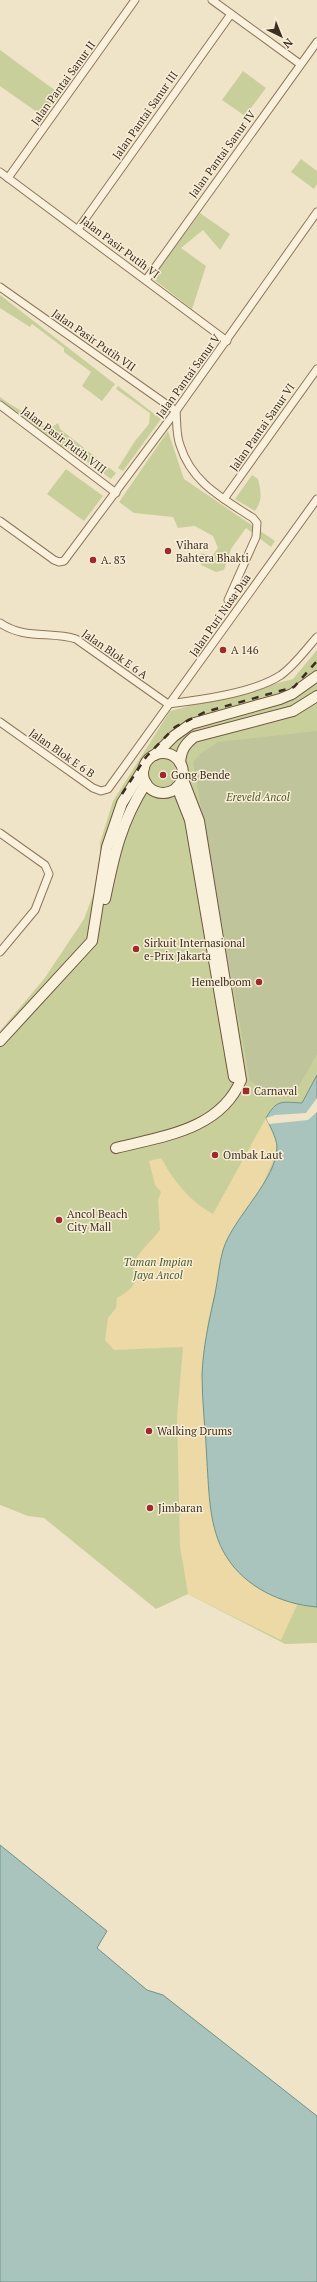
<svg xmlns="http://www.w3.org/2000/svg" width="317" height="2282" viewBox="0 0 317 2282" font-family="'PT Serif',serif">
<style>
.green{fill:#c9cf9b}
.sand{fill:#ecd9a5}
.cemetery{fill:#bfc49a}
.water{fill:#a9c4bc;stroke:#6f938a}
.pier{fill:#f0e4c8}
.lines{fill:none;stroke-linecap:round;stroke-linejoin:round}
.street-casing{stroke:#8d765c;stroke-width:9}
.secondary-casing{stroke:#6f573f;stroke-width:12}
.street{stroke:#faf1dc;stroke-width:7}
.secondary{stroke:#faf1dc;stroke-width:10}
.rail{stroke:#3d2e20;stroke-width:2.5;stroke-dasharray:7 7;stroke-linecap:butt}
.poi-dot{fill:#9e2a2b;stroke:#f7eed8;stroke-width:1.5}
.labels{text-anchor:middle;stroke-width:3;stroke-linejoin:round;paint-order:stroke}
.street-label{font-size:11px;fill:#3d2e20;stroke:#f7eed8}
.poi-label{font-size:11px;fill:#3d2e20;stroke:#f7eed8;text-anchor:start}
.park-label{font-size:11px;font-style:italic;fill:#4d5a26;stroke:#f7eed8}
</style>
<rect width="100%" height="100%" fill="#f0e4c8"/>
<g class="green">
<path d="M0 50 60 94 44 117 0 86Z"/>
<path d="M243 71 266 88 245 116 222 100Z"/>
<path d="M301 159 317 171V184L314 189 291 172Z"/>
<path d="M200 213 230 234 220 250 203 230 181 248 206 266 192 309 152 278Z"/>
<path d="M0 295 115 384 102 401 82 386 91 372 64 352V348L32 324 30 327 0 308Z"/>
<path d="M118 386 161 419 123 471 118 468 135 441 149 424 150 413 116 389Z"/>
<path d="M0 397C15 409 35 416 48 430L58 423 60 429 116 473 111 479 70 449 62 447 0 401Z"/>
<path d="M168 431 184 479 275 541 271 547 246 528 231 549 224 570 216 572 201 565V553L212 556 218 548 213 536 195 526 178 528 173 517 134 513 119 502Z"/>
<path d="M66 469 103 496 84 521 47 494Z"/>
<path d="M252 475 258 479C261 492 263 500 255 511L235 499Z"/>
<path d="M317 650V1643L285 1644 188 1594 156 1609 44 1518 28 1516 0 1505V1031L44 979 84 919 100 877V843L113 801 170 711 293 679Z"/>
</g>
<path class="sand" d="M266 1118 276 1141V1154L261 1188 227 1239 208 1321 202 1373 209 1487 212 1514 218 1541 234 1567 242 1576 267 1593 297 1605 281 1640 188 1594 180 1546 177 1416 183 1347 114 1350 105 1340 108 1318 116 1308 117 1298C150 1280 125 1274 139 1254 145 1246 153 1239 160 1230L158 1200 161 1192 155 1185 149 1161 161 1158C174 1181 189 1201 213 1214Z"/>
<path class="cemetery" d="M317 731V1054L295 1093 275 1096 250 1081 193 762 201 753 218 742Z"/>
<g class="water">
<path d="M317 1075V1607C281 1604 245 1587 226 1556 209 1529 209 1492 207 1462 206 1433 202 1404 202 1375 203 1347 209 1321 215 1294 218 1279 219 1264 223 1250 233 1217 278 1179 277 1146 276 1137 270 1126 266 1118 277 1099 281 1102 302 1103Z"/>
<path d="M0 1845 107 1931 97 1948 147 1990 163 1995 317 2116V2282H0Z"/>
</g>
<path class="pier" d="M317 1098V1112L308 1120 269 1124 266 1118 275 1115 306 1113Z"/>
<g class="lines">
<defs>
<g id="street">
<path d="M212 0 300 64"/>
<path d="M0 172 227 341"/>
<path d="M8 178 135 0"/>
<path d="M78 229 231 14"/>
<path d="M146 280 317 42"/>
<path d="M0 287 176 411C177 422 176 435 180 445 191 482 222 498 253 518L257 523 256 537 228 600"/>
<path d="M0 405 116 493"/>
<path d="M224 499 317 369"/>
<path d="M0 521 54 560 59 562 64 561 176 411 317 212"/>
<path d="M0 623C25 640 50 631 76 639L168 704C200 700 254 693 281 675 295 665 306 649 317 637"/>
<path d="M0 722 93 788 101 791 108 789 317 499"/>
<path d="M0 833 45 865 49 874 35 910 0 952"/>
</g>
<g id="secondary">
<circle cx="163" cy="773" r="20"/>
<path d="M155 755 174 736 191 724 280 699 292 694 317 676"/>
<path d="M180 763C181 751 184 745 194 737L293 711 317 696"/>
<path d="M177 787 190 820 234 1077"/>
<path d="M105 899C114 855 121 822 146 783"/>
<path d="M0 1041 92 941 107 847 122 803 144 768"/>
<path d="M116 1148C163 1136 220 1130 241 1080L199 821 182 777"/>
</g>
</defs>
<use href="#street" class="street-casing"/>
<use href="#secondary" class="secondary-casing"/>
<use href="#street" class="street"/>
<use href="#secondary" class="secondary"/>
<path class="rail" d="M122 794 146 757 175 727 205 712 294 687 317 661"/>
</g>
<g class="poi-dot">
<circle cx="168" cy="551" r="4"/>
<circle cx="93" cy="560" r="4"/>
<circle cx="223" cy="650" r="4"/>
<circle cx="163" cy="775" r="4"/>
<circle cx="136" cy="949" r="4"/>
<circle cx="259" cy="982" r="4"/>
<rect x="242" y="1087" width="8" height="8" rx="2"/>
<circle cx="215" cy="1155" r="4"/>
<circle cx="59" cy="1220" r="4"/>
<circle cx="149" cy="1431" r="4"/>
<circle cx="150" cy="1508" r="4"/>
</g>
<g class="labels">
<g class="street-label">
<text transform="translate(63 83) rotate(-54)" y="4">Jalan Pantai Sanur II</text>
<text transform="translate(145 115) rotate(-55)" y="4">Jalan Pantai Sanur III</text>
<text transform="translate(222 154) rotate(-54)" y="4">Jalan Pantai Sanur IV</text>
<text transform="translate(120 247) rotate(37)" y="4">Jalan Pasir Putih VI</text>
<text transform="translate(94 340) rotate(35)" y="4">Jalan Pasir Putih VII</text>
<text transform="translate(188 376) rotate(-54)" y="4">Jalan Pantai Sanur V</text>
<text transform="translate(262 427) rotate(-55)" y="4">Jalan Pantai Sanur VI</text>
<text transform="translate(64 440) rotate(37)" y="4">Jalan Pasir Putih VIII</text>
<text transform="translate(220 615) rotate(-55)" y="4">Jalan Puri Nusa Dua</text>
<text transform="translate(115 654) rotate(35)" y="4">Jalan Blok E 6 A</text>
<text transform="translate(62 753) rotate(35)" y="4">Jalan Blok E 6 B</text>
</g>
<g class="poi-label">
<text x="176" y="549">Vihara<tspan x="176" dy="13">Bahtera Bhakti</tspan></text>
<text x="101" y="564">A. 83</text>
<text x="231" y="654">A 146</text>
<text x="171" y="779">Gong Bende</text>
<text x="144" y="947">Sirkuit Internasional<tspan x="144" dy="13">e-Prix Jakarta</tspan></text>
<text x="251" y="986" text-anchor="end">Hemelboom</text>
<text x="254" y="1095">Carnaval</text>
<text x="223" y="1159">Ombak Laut</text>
<text x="67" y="1218">Ancol Beach<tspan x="67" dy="13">City Mall</tspan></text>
<text x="157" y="1435">Walking Drums</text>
<text x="158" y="1512">Jimbaran</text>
</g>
<g class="park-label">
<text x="258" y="801">Ereveld Ancol</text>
<text x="158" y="1266">Taman Impian<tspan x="158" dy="13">Jaya Ancol</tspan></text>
</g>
</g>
<g transform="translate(281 36) rotate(137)" stroke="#f7eed8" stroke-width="3" paint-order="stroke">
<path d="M0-3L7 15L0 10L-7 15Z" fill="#3d2e20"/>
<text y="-6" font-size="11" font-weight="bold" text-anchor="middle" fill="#3d2e20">N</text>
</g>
</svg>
